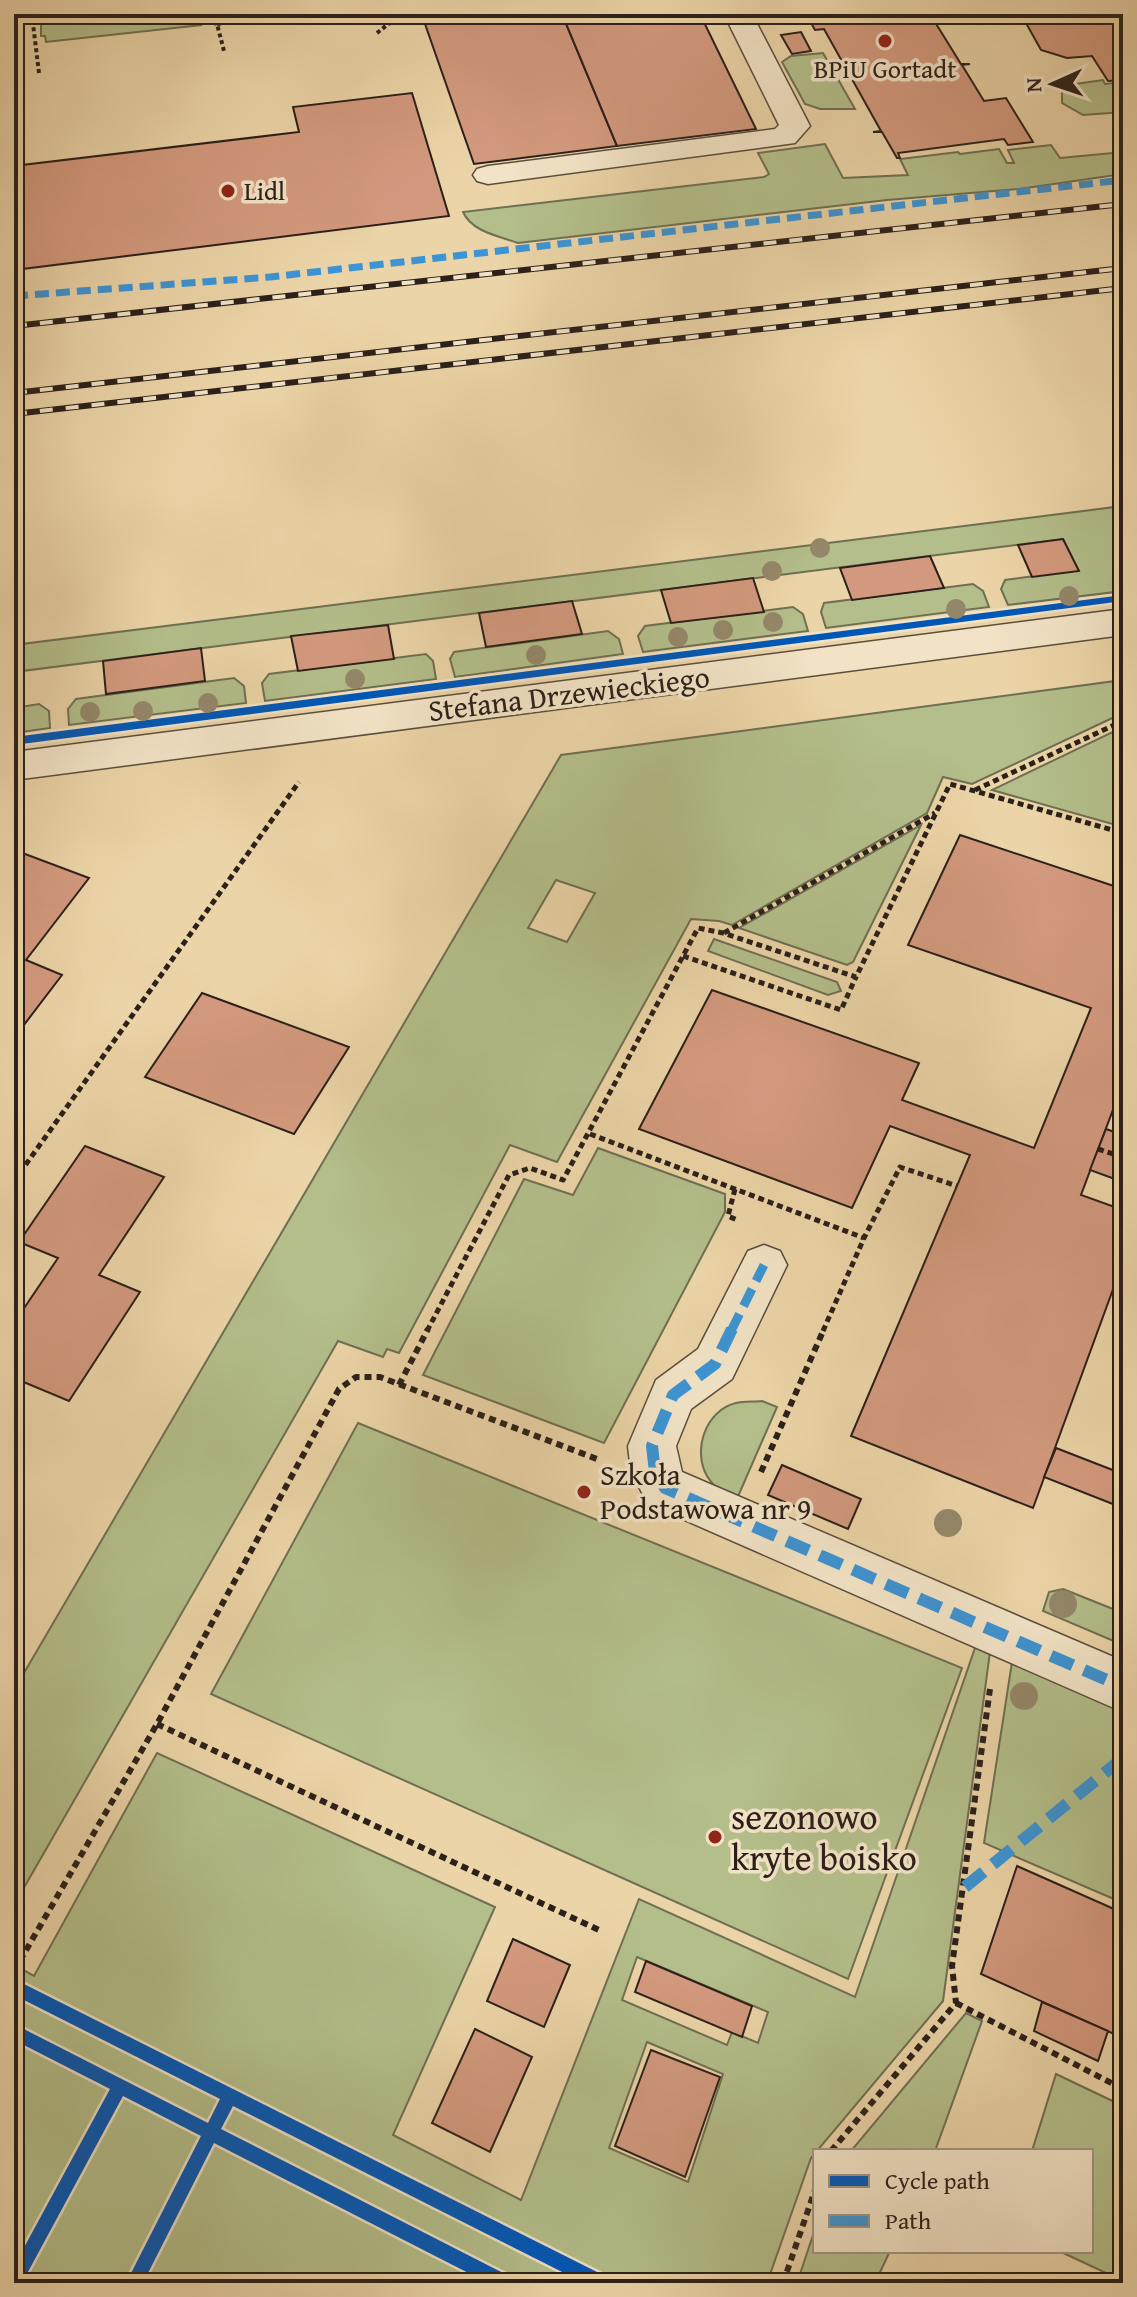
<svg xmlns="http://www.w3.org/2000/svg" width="1137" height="2297" viewBox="0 0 1137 2297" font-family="'Gentium Book Plus',serif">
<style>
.green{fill:#b3be8a;stroke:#6f6f52;stroke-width:2;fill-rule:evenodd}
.building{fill:#d3997e;stroke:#2b201a;stroke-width:2}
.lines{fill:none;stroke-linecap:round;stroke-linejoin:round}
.minor-casing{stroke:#5b4d3d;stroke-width:3}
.path-far2{stroke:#2b201a;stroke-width:4;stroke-dasharray:4 3;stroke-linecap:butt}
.path-far1{stroke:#2b201a;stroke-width:5;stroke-dasharray:6 4;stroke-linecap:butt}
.path{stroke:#2b201a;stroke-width:6;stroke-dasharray:7 5;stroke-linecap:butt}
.minor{fill:#f2e3c6;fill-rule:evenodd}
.rail-casing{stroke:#2b201a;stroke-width:6}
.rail{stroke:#f2e3c6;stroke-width:4;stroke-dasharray:13;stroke-linecap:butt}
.quiet-far2{stroke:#3c94d4;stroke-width:7;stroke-dasharray:14 7;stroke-linecap:butt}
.quiet-far1{stroke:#3c94d4;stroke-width:9;stroke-dasharray:19 9;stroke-linecap:butt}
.quiet{stroke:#3c94d4;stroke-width:12;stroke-dasharray:24 12;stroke-linecap:butt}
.cycleway-casing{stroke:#f2e3c6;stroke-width:5}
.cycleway{fill:#0057b8;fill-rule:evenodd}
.tree{fill:#948769}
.poi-dot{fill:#8f2418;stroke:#f2e3c6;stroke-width:3}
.labels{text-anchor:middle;stroke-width:7;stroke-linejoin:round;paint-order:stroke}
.far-poi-label{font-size:26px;fill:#2b201a;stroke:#f2e3c6}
.street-label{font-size:30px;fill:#2b201a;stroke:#f2e3c6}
.poi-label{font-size:30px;fill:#2b201a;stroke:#f2e3c6;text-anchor:start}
.near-poi-label{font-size:36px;fill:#2b201a;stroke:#f2e3c6;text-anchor:start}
</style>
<rect width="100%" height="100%" fill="#ebd4a7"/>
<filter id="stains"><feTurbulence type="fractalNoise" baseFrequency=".0025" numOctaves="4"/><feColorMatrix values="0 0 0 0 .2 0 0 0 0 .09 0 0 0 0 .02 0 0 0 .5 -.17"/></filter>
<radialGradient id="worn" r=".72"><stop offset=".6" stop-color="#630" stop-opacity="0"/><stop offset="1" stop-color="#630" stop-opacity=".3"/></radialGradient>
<g class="green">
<path d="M128 14H161L202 25 46 42 45 36H41V23L44 20Z"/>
<path d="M823 53 855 109H820L805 104 782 62 791 56Z"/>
<path d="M1103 80 1105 84 1123 82V112L1083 115 1062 103V93L1075 84Z"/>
<path d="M825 144 843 178 908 175 900 159 958 152 960 154 999 149 1007 163H1014L1008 150 1051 145 1060 158 1123 152V174L1019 189 887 200 518 243C499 236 472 232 463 212L764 177 769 174 758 153Z"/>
<path d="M1123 506V591L1008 605 1001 589 1005 580 1078 570 1063 539 14 672V645Z"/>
<path d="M973 584 983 591 989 607 826 628 821 612 824 603Z"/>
<path d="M793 607 803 614 808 631 643 652 638 636 645 626Z"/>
<path d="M608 631 619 639 623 654 455 677 450 659 454 652Z"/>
<path d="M426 654 433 661 436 679 265 701 262 683 269 674Z"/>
<path d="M234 678 244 686 246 703 69 725 68 709 76 699Z"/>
<path d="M1123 680V713L972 784 943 777 927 813 732 925 719 921 691 919 557 1162 510 1145 399 1353 387 1349 383 1357 338 1341 14 1905V1690L561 755ZM556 880 595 893 567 942 528 928Z"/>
<path d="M39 704 49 711 50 728 14 733V708Z"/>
<path d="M1123 727V827L992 790Z"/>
<path d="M921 825 853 962 847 965 739 928Z"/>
<path d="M714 939 837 982 841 991 828 995 708 951Z"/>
<path d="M598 1148 725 1194V1212L604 1443 423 1375 524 1179 573 1195Z"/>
<path d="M762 1401 777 1407 736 1501C725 1495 713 1487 707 1476 692 1450 706 1410 736 1403 744 1401 754 1402 762 1401Z"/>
<path d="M358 1423 962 1668 848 1979 211 1694Z"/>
<path d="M1063 1589 1123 1613V1645L1043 1611 1049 1592Z"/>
<path d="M976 1645 990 1652 943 2001 811 2158 767 2283H14V1965L34 1976 157 1753 495 1907 393 2135 521 2200 639 1899 855 1997ZM637 1957 768 2012 758 2043 732 2032 727 2045 622 2000ZM647 2042 723 2074 688 2182 609 2148Z"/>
<path d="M1012 1662 1123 1711V1903L984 1843Z"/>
<path d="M966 2013 982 2021 935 2151H851Z"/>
<path d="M1056 2074 1123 2106V2281L1059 2251H1091V2151H1032Z"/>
<path d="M815 2229V2251H890L875 2283H797Z"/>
</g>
<g class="building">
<path d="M481 14H562L617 146 474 164 424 21Z"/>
<path d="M562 14H700L756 129 617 146Z"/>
<path d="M806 14H930L961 64H970L962 65 984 101 1006 98 1033 142 1008 145 1004 139 898 153 900 158H897L882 132H873L881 131 824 29 815 30Z"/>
<path d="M1021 14H1123V80L1108 81 1092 56 1067 58 1041 50Z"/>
<path d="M801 32 811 51 792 54 781 35Z"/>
<path d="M412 93 449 216 14 270V166L299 132 293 107Z"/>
<path d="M1063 539 1079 571 1032 577 1018 545Z"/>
<path d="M930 556 944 588 852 600 840 568Z"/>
<path d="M753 578 764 612 671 623 661 590Z"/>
<path d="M572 601 582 634 486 647 479 613Z"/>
<path d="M388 625 394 659 298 671 291 636Z"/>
<path d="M201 648 205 681 106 694 103 661Z"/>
<path d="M960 835 1123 889V1083L1081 1195 1123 1210V1262L1033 1508 851 1436 970 1155 890 1126 852 1208 639 1129 712 990 919 1063 902 1100 1034 1148 1091 1008 908 945Z"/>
<path d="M17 851 89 878 26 960 62 975 14 1038V854Z"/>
<path d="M202 993 349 1047 294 1134 145 1077Z"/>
<path d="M1106 1129 1123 1135V1182L1090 1170Z"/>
<path d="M85 1146 164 1177 99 1275 140 1292 69 1401 14 1378V1323L58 1258 19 1242Z"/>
<path d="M1056 1448 1123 1474V1508L1044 1477Z"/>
<path d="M782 1465 861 1499 848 1529 768 1495Z"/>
<path d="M1017 1866 1123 1913V2038L981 1974Z"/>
<path d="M513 1939 570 1965 544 2027 487 2001Z"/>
<path d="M646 1961 752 2006 742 2037 635 1992Z"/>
<path d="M1042 2002 1108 2031 1098 2061 1034 2031Z"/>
<path d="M475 2029 532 2057 490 2152 432 2123Z"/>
<path d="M651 2050 720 2077 685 2177 615 2146Z"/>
</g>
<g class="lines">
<defs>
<g id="minor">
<path d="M724 14H752L810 126 795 143 488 184 477 181 473 175 477 169 488 166 775 129 779 125Z"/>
<path d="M1123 609V635L14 780V752Z"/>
<path d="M764 1245 780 1251 787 1265 732 1379 691 1409 676 1446 682 1472 1123 1661V1712L648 1504 631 1472 628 1446 656 1380 698 1349 748 1251Z"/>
</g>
</defs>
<use href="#minor" class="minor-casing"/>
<g class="path-far2">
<path d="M179 14 217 24 224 51"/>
<path d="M217 24 283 14"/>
<path d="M377 33 401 14"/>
<path d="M39 73 33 24 35 17 42 14"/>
</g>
<g class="path-far1">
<path d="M975 790 1123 721"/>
<path d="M724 933 935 813"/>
<path d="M683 956 841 1010 856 977"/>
<path d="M590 1134 864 1238"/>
<path d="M1098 1149 1123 1157"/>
<path d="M14 1181 299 782"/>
<path d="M735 1189 728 1216 737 1220"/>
<path d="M427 1331 509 1175 530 1168 563 1180 698 928 723 933 856 977 950 784 1123 833"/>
<path d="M823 1331 864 1238 900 1167 957 1186"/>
</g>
<g class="path">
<path d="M399 1385 428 1329"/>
<path d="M761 1472 824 1329"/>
<path d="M157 1724 601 1931"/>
<path d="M14 1971 157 1724 339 1389 356 1377H380L597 1459"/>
<path d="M956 2003 1123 2089"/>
<path d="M831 2151 956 2003 952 1966 990 1689"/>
<path d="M783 2283 815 2190"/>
</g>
<use href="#minor" class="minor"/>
<defs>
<g id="rail">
<path d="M14 326 1123 204"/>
<path d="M14 393 1123 268"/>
<path d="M14 414 1123 288"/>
</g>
</defs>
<use href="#rail" class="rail-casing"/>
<use href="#rail" class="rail"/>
<g class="quiet-far2">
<path d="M14 20 35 17"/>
<path d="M14 296 270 277 1123 180"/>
</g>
<path class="quiet-far1" d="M731 1331 764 1265"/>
<g class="quiet">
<path d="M732 1329 715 1364 673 1395 652 1446 655 1472 665 1488 1123 1687"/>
<path d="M965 1887 1123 1758"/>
</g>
<defs>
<g id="cycleway">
<path d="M1123 595V601L14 745V737Z"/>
<path d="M14 1979 607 2277 609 2283H584L233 2106 221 2129 511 2277 513 2283H488L214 2143 143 2283H126L201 2136 123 2096 22 2283H14V2266L110 2089 14 2040V2024L208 2123 220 2099 14 1995Z"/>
</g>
</defs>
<use href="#cycleway" class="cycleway-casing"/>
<use href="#cycleway" class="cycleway"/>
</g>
<g class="tree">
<circle cx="820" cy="548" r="10"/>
<circle cx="772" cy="571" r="10"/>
<circle cx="1069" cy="596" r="10"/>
<circle cx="956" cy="609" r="10"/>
<circle cx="773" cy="622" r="10"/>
<circle cx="723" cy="630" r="10"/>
<circle cx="678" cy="637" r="10"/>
<circle cx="536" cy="655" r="10"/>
<circle cx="355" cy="679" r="10"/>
<circle cx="208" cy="703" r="10"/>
<circle cx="143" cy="711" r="10"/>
<circle cx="90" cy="712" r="10"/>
<circle cx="948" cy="1523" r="14"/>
<circle cx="1063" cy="1604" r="14"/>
<circle cx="1024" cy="1696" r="14"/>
</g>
<g class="poi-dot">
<circle cx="885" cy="41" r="8"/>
<circle cx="228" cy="191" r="8"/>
<circle cx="584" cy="1492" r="8"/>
<circle cx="715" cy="1837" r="8"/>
</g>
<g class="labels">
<g class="far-poi-label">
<text x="885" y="78">BPiU Gortadt</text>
<text x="244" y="200" text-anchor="start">Lidl</text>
</g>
<g class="street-label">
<text transform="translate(569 694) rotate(-7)" y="10">Stefana Drzewieckiego</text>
</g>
<g class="poi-label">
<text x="600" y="1485">Szkoła<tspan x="600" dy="34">Podstawowa nr 9</tspan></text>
</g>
<g class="near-poi-label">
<text x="731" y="1829">sezonowo<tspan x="731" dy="41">kryte boisko</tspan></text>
</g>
</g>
<rect width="1137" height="2297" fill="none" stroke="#ebd4a7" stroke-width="48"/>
<rect x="16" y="16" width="1105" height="2265" fill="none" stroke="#2b201a" stroke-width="4"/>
<rect x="24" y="24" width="1089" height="2249" fill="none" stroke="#2b201a" stroke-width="2"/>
<rect x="813" y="2149" width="280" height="104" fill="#f2e3c6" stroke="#a29581" stroke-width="2"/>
<rect x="829" y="2175" width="40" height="12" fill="#0057b8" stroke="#a29581" stroke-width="2"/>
<text x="885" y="2189" font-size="24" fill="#2b201a">Cycle path</text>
<rect x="829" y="2215" width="40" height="12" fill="#3c94d4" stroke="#a29581" stroke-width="2"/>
<text x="885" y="2229" font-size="24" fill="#2b201a">Path</text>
<g transform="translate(1053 84) rotate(267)" stroke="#f2e3c6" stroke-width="6" paint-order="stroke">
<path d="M0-6L14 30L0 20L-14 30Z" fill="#2b201a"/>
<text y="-12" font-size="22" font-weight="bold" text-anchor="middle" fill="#2b201a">N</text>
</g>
<rect width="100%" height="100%" filter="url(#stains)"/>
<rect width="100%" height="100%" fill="url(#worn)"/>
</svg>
